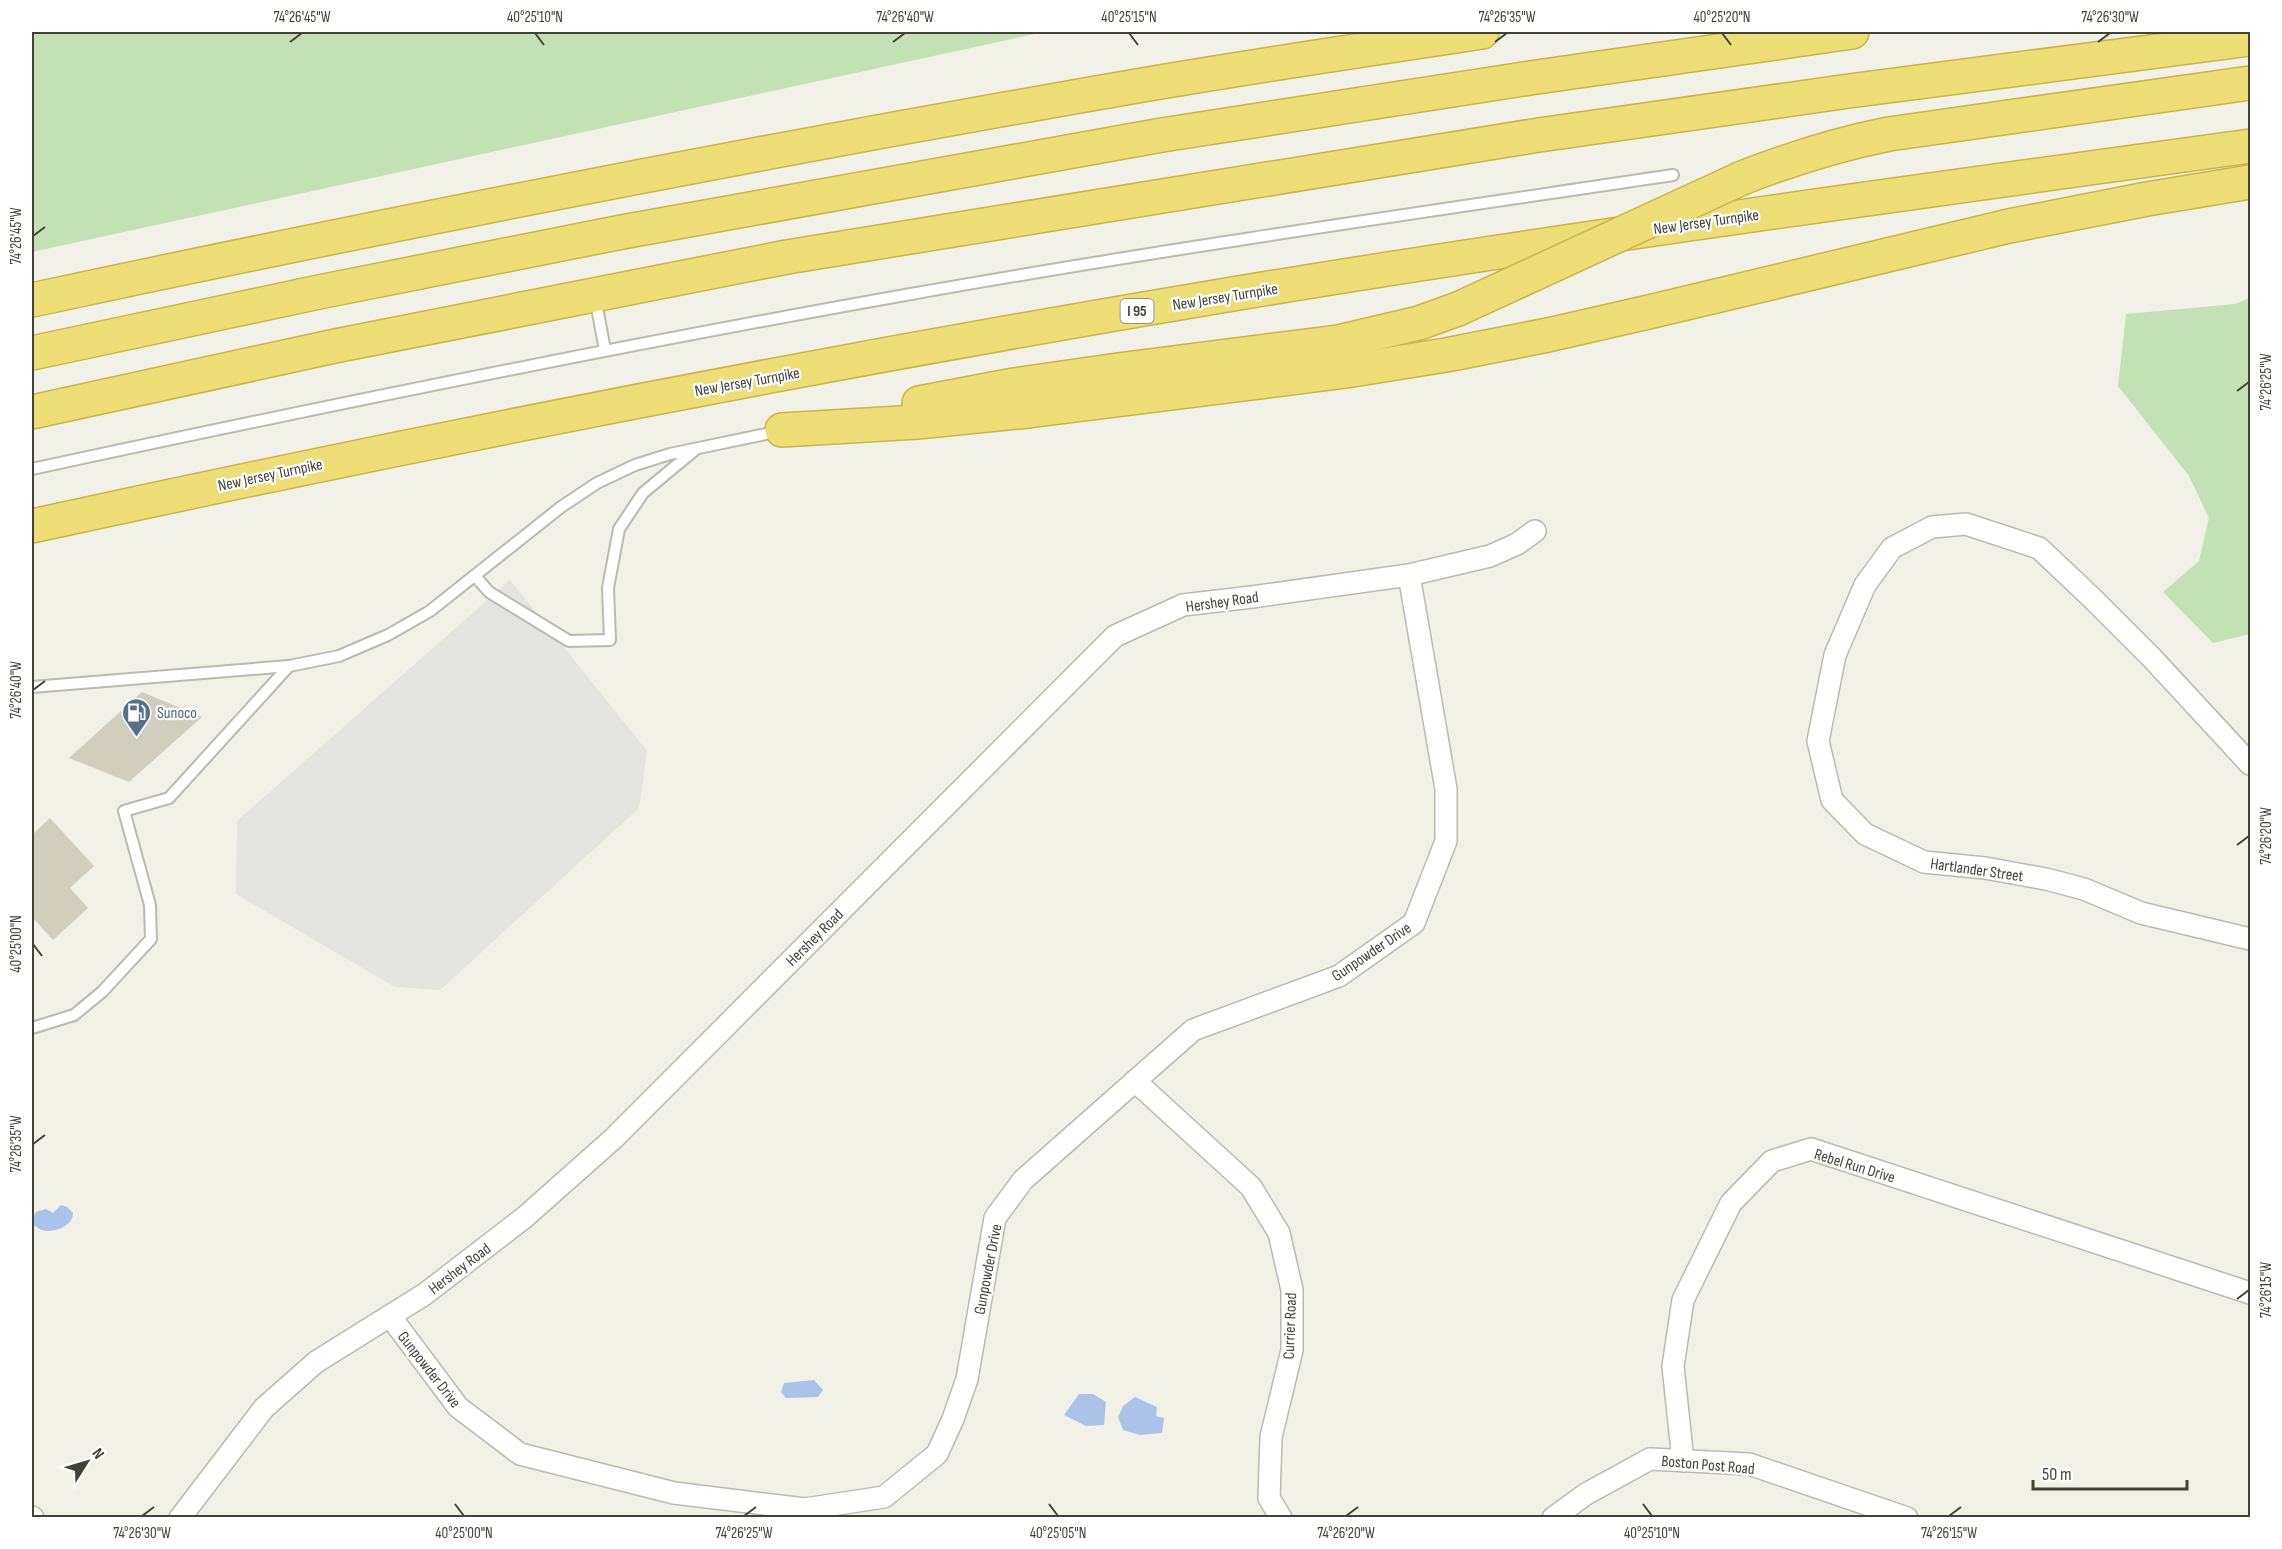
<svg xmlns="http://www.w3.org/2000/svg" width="2282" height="1549" viewBox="0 0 2282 1549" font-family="'Sofia Sans Condensed',sans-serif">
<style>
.green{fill:#c4e1b5}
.parking{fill:#e3e3df}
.water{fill:#abc3e8}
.building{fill:#d2cebe}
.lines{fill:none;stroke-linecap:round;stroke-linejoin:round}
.lane-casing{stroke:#bcbaab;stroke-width:14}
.street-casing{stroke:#bcbaab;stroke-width:24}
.highway-casing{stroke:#cbb548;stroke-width:36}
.lane{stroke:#fff;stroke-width:10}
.street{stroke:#fff;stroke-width:21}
.highway{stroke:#edde77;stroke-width:33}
.highway-bridge-casing{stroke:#cbb548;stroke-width:36;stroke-linecap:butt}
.highway-bridge{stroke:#edde77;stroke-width:33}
.ticks{fill:none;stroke:#444237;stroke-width:2}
.labels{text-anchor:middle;stroke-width:4.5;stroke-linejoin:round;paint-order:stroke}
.shield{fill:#fff;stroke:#7c7b73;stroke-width:1.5}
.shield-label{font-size:15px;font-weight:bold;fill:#444237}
.street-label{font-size:16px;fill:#444237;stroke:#fff}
.service-label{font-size:16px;fill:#4e5e75;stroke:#fff;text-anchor:start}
.neatline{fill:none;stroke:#444237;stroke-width:2}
.ticks-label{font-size:15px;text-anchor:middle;fill:#444237}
</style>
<rect width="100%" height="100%" fill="#f2f1e8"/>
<g class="green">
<path d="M32 32H1044L32 252Z"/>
<path d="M2250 298V634L2213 643 2163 592 2199 561 2209 518 2189 476 2118 386 2126 314 2235 304Z"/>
</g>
<path class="parking" d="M510 580 647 751 639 808 440 990 395 987 236 894 237 821Z"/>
<g class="water">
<path d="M61 1205 67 1207 73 1213C73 1225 58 1231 47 1231 41 1231 37 1227 33 1225L32 1220 36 1212 46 1209 53 1213Z"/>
<path d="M814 1380 823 1390 818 1397 786 1398 781 1392 784 1383Z"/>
<path d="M1079 1394H1093L1106 1402 1104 1425 1086 1426 1064 1415Z"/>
<path d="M1135 1397 1157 1407 1156 1416 1164 1418 1162 1433 1140 1435 1123 1430 1118 1417 1123 1406Z"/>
</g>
<g class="building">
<path d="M142 692 202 717 129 782 69 758Z"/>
<path d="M50 818 94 866 70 888 88 908 53 940 32 917V835Z"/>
</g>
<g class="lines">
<defs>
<g id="lane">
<path d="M595 297 605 350"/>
<path d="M32 469C324 406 617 346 911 294 1164 249 1418 213 1673 175"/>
<path d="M475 576 489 592 569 641 610 640 608 588 619 529 643 493 696 449"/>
<path d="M32 687 289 666 339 656 388 635 430 611 561 507 597 483 635 465 670 454 780 431"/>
<path d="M32 1028 74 1015 102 992 151 939 150 905 124 811 169 798 289 666"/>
</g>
<g id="street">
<path d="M2250 764 2153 659 2092 598 2039 548 1966 524 1932 527 1892 548 1865 585 1835 655 1818 741 1832 800 1865 834 1924 862 1985 868 2046 879 2084 889 2141 913 2250 939"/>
<path d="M1135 1081 1251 1187 1279 1233 1292 1290V1350L1271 1437 1269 1498 1281 1518"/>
<path d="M390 1316 458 1407 520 1454 674 1493 805 1509 884 1497 937 1454 953 1419 967 1379 995 1218 1023 1180 1193 1030 1339 976 1414 923 1446 841V789L1409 575"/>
<path d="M1683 1461 1673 1366 1683 1300 1731 1203 1772 1161 1811 1149 2250 1293"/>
<path d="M32 1517 33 1518"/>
<path d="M180 1518 264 1408 316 1362 425 1294 525 1217 614 1138 1115 636 1183 605 1252 597 1409 575 1490 556 1517 544 1535 531"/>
<path d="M1553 1518 1586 1494 1650 1459 1749 1464 1907 1518"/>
</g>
<g id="highway">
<path d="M1742 178C1791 159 1838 144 1889 134L2250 83"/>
<path d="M32 300C406 220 782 147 1160 82 1267 64 1375 48 1482 32"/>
<path d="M32 353 319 292 622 232 1162 135 1530 78 1852 32"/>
<path d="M919 403 1014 385 1118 370 1338 342 1419 323 1458 309"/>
<path d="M32 412 335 346 787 257 1539 135 1849 91 2250 39"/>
<path d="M782 430 917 422 1028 411 1346 371 1446 355 1548 335 1653 311 2009 226 2147 199 2250 182"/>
<path d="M32 526C422 441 815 364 1209 298 1555 240 1903 194 2250 146"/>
</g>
</defs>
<use href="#lane" class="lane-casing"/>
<use href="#street" class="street-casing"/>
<use href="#highway" class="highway-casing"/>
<use href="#lane" class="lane"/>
<use href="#street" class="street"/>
<use href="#highway" class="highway"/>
<defs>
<path id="highway-bridge" d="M1458 309 1742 178"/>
</defs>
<use href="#highway-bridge" class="highway-bridge-casing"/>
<use href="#highway-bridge" class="highway-bridge"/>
</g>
<path class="ticks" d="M535 33 544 45M1129 33 1138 45M1722 33 1731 45M290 42 302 33M893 42 905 33M1495 42 1507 33M2098 42 2110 33M33 236 45 227M2237 391 2249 382M33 690 45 681M2237 845 2249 836M33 944 42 956M33 1144 45 1135M2237 1299 2249 1290M455 1504 464 1516M1049 1504 1058 1516M1643 1504 1652 1516M142 1516 154 1507M744 1516 756 1507M1346 1516 1358 1507M1949 1516 1961 1507"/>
<defs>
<symbol id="fuel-pin" viewBox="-11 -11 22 30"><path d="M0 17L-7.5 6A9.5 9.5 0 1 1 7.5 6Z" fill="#5c6f8a" stroke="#fff"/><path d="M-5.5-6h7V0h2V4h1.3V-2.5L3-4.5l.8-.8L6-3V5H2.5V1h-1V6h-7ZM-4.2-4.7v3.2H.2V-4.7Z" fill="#fff"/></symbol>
</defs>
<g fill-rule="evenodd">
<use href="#fuel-pin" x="120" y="696" width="33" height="45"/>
</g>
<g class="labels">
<rect class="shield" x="1120.5" y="299" width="33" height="24" rx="4.5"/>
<g class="shield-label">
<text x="1137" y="316">I 95</text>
</g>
<g class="street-label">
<text transform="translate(1706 221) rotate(-8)" y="6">New Jersey Turnpike</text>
<text transform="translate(1225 296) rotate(-9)" y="6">New Jersey Turnpike</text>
<text transform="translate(747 381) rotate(-10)" y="6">New Jersey Turnpike</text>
<text transform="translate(270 474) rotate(-12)" y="6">New Jersey Turnpike</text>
<text transform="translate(1222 601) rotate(-8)" y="6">Hershey Road</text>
<text transform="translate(1977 869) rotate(8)" y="6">Hartlander Street</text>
<text transform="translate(814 937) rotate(-45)" y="6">Hershey Road</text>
<text transform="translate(1371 951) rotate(-34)" y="6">Gunpowder Drive</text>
<text transform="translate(1855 1165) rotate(17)" y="6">Rebel Run Drive</text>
<text transform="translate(459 1268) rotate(-37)" y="6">Hershey Road</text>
<text transform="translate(987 1269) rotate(-79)" y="6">Gunpowder Drive</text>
<text transform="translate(1289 1326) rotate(-88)" y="6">Currier Road</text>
<text transform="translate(430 1369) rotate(52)" y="6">Gunpowder Drive</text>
<text transform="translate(1708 1464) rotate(5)" y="6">Boston Post Road</text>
</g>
<g class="service-label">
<text x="157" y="718">Sunoco</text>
</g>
</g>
<rect width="2282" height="1549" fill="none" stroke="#ffffff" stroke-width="66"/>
<g transform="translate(87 1462) rotate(53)" stroke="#ffffff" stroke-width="4.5" paint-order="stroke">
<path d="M0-4.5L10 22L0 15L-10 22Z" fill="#444237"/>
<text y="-9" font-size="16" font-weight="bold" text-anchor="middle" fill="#444237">N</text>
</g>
<path d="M2033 1480v9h154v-9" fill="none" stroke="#444237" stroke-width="3"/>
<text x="2042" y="1480" font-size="18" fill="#444237" stroke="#ffffff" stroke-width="4.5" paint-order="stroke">50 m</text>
<rect x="33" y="33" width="2216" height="1483" class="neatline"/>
<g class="ticks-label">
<text x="302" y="22">74°26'45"W</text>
<text x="535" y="22">40°25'10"N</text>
<text x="905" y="22">74°26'40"W</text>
<text x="1129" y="22">40°25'15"N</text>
<text x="1507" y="22">74°26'35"W</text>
<text x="1722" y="22">40°25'20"N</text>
<text x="2110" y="22">74°26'30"W</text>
<text transform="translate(16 236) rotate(-90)" y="5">74°26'45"W</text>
<text transform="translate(2266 382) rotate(-90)" y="5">74°26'25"W</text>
<text transform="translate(16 690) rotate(-90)" y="5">74°26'40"W</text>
<text transform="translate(2266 836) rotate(-90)" y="5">74°26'20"W</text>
<text transform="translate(16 944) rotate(-90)" y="5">40°25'00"N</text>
<text transform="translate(16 1144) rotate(-90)" y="5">74°26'35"W</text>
<text transform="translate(2266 1290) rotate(-90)" y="5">74°26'15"W</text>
<text x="142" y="1538">74°26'30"W</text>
<text x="464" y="1538">40°25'00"N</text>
<text x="744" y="1538">74°26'25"W</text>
<text x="1058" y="1538">40°25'05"N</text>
<text x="1346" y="1538">74°26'20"W</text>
<text x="1652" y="1538">40°25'10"N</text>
<text x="1949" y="1538">74°26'15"W</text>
</g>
</svg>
